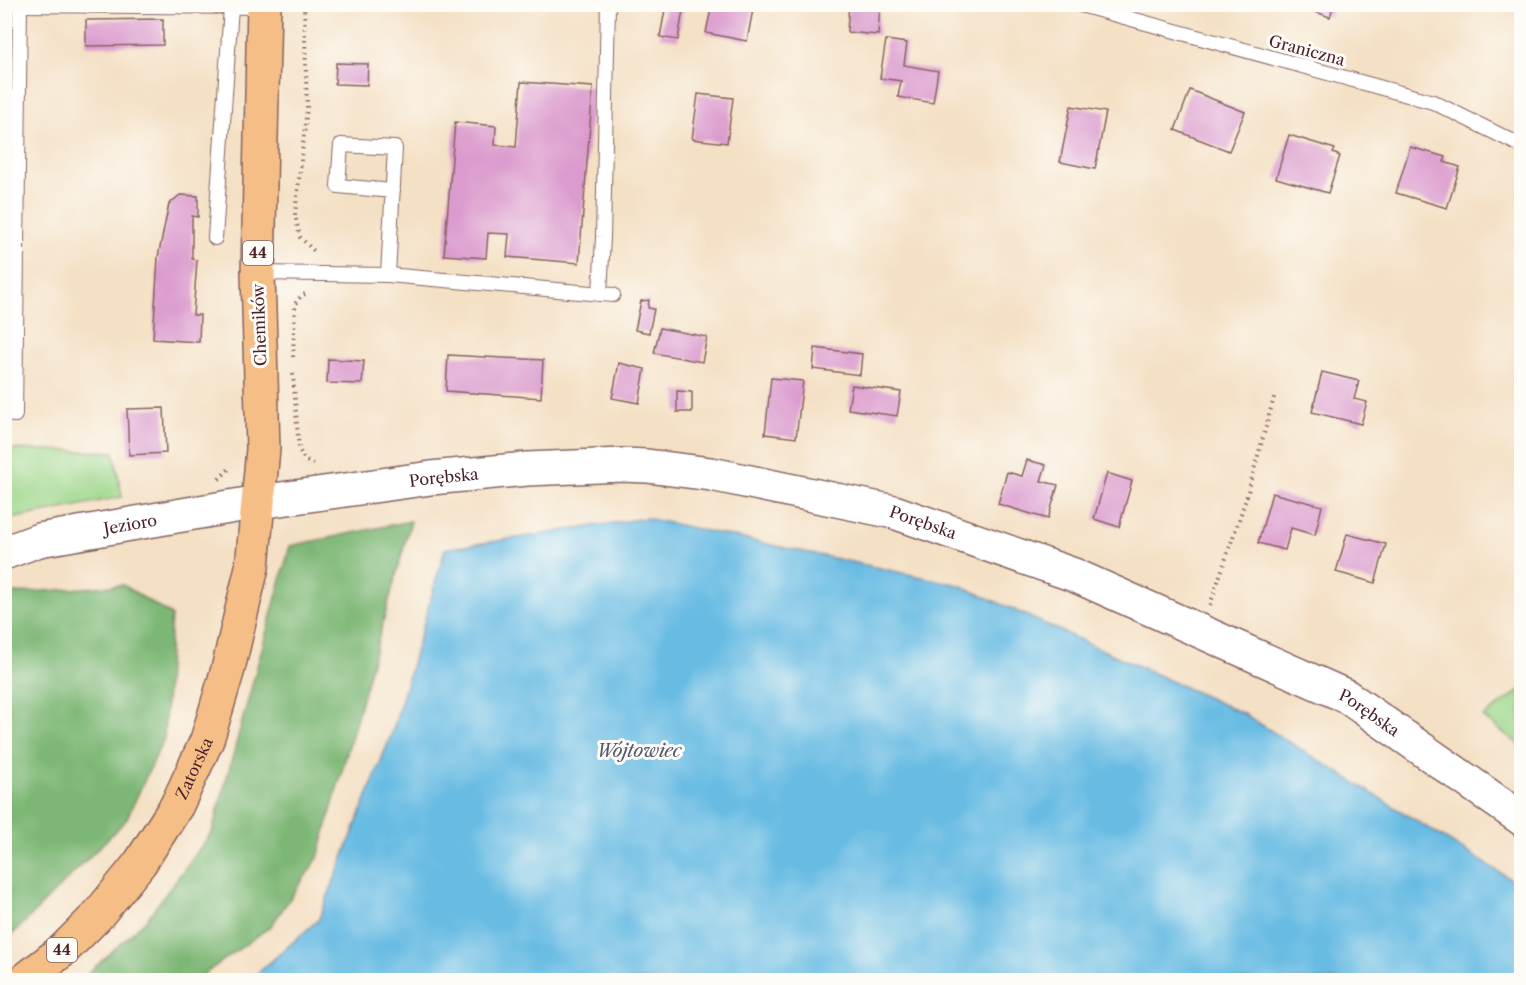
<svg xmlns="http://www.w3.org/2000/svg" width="1526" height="985" viewBox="0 0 1526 985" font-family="'Libre Caslon Text',serif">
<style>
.green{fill:#9cd689;stroke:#737a5a;stroke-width:1.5}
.forest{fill:#7db775;stroke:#646b50;stroke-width:1.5}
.water{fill:#67bbe3;stroke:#586d87;stroke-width:1.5}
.building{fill:#db9bce}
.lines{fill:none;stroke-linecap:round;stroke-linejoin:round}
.service-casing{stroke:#866361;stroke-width:16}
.tertiary-casing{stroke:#866361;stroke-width:36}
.primary-casing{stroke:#866361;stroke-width:36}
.path{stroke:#866361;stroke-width:4;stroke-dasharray:1.5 4.5;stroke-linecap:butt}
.service{stroke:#fff;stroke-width:14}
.tertiary{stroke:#fff;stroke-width:33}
.primary{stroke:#f5be86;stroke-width:33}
.labels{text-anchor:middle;stroke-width:6;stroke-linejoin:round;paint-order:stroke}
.shield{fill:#fdfcf7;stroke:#806168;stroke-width:1.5}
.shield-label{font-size:15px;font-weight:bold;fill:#4a1f2b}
.street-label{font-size:16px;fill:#4a1f2b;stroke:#fdfcf7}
.water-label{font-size:18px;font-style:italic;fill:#54566b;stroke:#fdfcf7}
</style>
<rect width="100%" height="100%" fill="#fdfcf7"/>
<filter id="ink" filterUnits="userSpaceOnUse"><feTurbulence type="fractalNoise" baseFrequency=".0167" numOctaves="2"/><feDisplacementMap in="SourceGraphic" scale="12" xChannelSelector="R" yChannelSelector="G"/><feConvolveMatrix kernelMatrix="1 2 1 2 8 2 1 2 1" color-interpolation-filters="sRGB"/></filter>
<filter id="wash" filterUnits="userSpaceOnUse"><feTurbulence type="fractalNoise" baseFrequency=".008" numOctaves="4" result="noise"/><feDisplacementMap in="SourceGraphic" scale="24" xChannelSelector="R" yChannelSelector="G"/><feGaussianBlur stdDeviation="1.35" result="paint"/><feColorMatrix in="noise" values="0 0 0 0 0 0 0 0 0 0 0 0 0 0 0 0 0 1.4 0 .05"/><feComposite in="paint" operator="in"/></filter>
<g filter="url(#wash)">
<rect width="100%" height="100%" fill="#f4e0c4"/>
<g class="green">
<path d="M5 449 114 452 122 497 5 520Z"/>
<path d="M1521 690V746L1483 717Z"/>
</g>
<g class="forest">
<path d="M411 521 318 858 271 926 196 980H81L146 920 212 832 290 546Z"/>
<path d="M123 585 171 615 164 738 126 820 17 930 5 940V594Z"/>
</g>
<path class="water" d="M646 518 959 585 1244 714 1509 878 1521 889V980H250L319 919 393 730 445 549Z"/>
<g id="blocks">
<g class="building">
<path d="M4 4H11L7 361H4Z"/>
<path d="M666 4H684L678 40 660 37Z"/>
<path d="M712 4H754L747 41 706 33Z"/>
<path d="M849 4H880L878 35 847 32Z"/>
<path d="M1292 4H1334L1330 17Z"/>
<path d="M925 5H942L941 8 925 6Z"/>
<path d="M163 19V45L86 46V20Z"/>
<path d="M886 40 907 43 904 65 938 71 933 103 898 97 901 81 880 78Z"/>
<path d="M336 63 368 64 367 85 335 84Z"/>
<path d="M521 82 593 87 579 263 507 257 509 234 488 233 486 258 444 255 455 122 496 126 495 145 516 147Z"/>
<path d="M1190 90 1245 112 1229 151 1175 130Z"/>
<path d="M698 94 733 98 727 143 692 139Z"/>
<path d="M1071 106 1106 112 1095 169 1060 162Z"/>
<path d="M1289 135 1335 149 1333 153 1340 156 1328 193 1276 178Z"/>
<path d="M1410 147 1446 157 1444 162 1460 167 1447 208 1396 193Z"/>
<path d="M180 195 198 196V217L192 216V259L197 260 193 315H200L199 342 153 339 158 257 169 204Z"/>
<path d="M649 300 648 308 654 309 649 333 635 330 641 301Z"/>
<path d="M660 328 707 337 702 362 654 353Z"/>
<path d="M815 348 862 354 860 375 813 369Z"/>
<path d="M448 355 543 360 541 398 446 391Z"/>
<path d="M328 359 364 361 362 384 327 383Z"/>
<path d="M619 363 645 369 639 403 612 398Z"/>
<path d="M1322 372 1359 381 1354 399 1367 402 1361 424 1312 412Z"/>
<path d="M771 378 803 381 796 438 765 434Z"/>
<path d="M852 385 901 392 897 416 848 409Z"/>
<path d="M677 391 692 392V412H677Z"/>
<path d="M164 408 166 453 129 455 127 409Z"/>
<path d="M1027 460 1046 465 1041 481 1058 485 1048 519 998 504 1007 472 1022 476Z"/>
<path d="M1107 473 1132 481 1119 527 1094 519Z"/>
<path d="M1272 493 1322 506 1315 535 1291 528 1285 550 1258 543Z"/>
<path d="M1347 534 1386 544 1375 583 1336 572Z"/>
</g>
</g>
</g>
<g filter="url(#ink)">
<use href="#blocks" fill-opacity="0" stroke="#866361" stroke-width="1.5"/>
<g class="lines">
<defs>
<g id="service">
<path d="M1077 4 1433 102 1522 146"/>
<path d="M20 5 264 7"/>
<path d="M215 238 231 7"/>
<path d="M258 273 388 275 613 295"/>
<path d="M388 275C390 233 393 191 395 148L341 145 338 186 393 191"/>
<path d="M600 294 603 237 608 4"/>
<path d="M4 414 15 415 20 4"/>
</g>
<g id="tertiary">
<path id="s1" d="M4 553 39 540 188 514 259 502 431 478 527 469 622 465 647 466 711 474 894 512 1074 575 1346 696 1522 819"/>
</g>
<g id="primary">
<path id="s2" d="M25 980 63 950 97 916 140 863 177 805 207 740 228 669 252 567 263 449 258 273 264 4"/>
</g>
</defs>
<use href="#service" class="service-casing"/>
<use href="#tertiary" class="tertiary-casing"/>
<use href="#primary" class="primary-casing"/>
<g class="path">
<path d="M304 4 307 108 295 215 300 237 315 252"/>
<path d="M293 357 295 304 301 296 305 294"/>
<path d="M293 374 299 450 306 461 313 464"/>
<path d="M219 479 231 467"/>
<path d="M1210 605 1246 499 1275 394"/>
</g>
<use href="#service" class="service"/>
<use href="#tertiary" class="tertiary"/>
<use href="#primary" class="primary"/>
</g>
</g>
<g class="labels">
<g class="shield">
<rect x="243" y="241" width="30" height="24" rx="4.5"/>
<rect x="47" y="938" width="30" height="24" rx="4.5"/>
</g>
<g class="shield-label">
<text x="258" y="258">44</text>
<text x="62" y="955">44</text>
</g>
<g class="street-label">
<text transform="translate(1307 50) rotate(15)" y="6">Graniczna</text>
<text transform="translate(259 325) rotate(-92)" y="6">Chemików</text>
<text dy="6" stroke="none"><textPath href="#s1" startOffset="447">Porębska</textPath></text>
<text dy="6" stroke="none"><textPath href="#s1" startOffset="933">Porębska</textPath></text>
<text dy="6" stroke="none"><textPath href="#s1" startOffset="130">Jezioro</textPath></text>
<text dy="6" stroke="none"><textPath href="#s1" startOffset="1419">Porębska</textPath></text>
<text dy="6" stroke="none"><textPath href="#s2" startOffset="274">Zatorska</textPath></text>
</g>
<g class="water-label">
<text x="639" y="757">Wójtowiec</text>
</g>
</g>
<rect width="1526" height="985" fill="none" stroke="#fdfcf7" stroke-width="24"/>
</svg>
